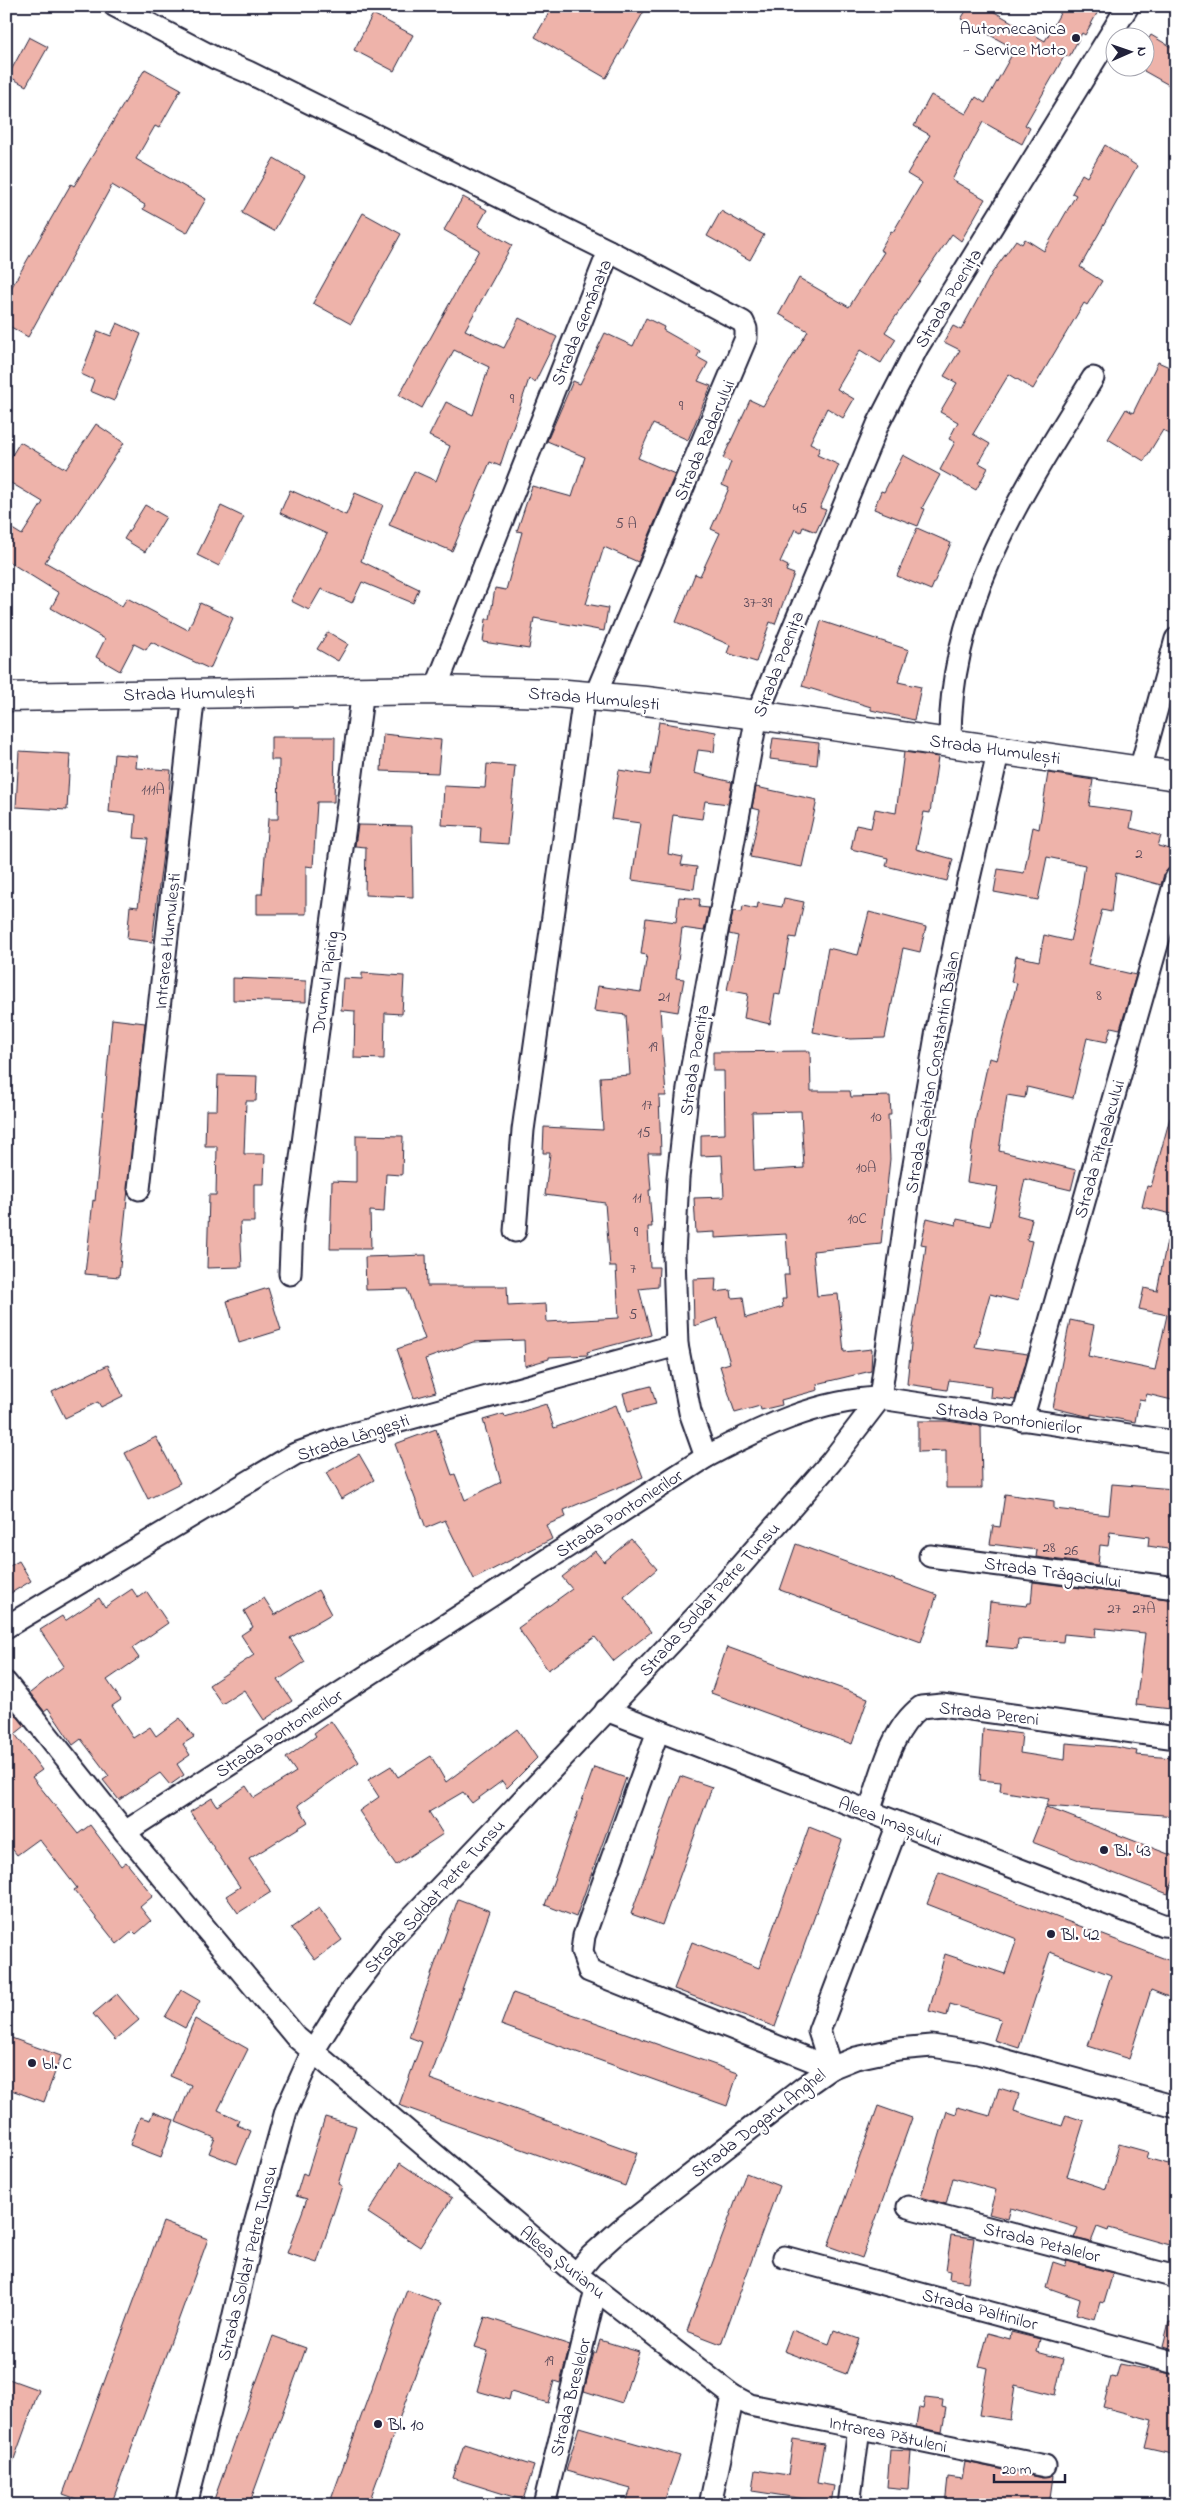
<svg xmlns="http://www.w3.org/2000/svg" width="1182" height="2511" viewBox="0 0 1182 2511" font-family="'Indie Flower',sans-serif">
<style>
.building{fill:#eeb3aa;stroke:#22223b;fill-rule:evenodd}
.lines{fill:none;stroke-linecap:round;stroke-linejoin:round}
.minor-casing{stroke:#22223b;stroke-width:25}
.tertiary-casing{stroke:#22223b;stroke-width:31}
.minor{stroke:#fff;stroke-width:21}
.tertiary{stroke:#fff;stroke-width:28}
.poi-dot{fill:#22223b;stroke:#fff;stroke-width:2}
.labels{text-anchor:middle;stroke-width:4.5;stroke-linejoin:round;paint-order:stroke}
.number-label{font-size:15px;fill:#554657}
.poi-label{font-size:18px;fill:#22223b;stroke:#fff;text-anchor:start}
.street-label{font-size:18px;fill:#22223b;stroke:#fff}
</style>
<rect width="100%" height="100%" fill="#fff"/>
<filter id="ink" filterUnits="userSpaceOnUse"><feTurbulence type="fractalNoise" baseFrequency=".02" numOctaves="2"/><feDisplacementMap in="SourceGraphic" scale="10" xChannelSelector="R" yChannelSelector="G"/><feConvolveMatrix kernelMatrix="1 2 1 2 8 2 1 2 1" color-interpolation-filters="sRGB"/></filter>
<g filter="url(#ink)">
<g class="building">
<path d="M553 6H647L606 78 535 37Z"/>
<path d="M969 6H984L1045 41 1064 6H1101L1085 35 1082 33 1069 57 1065 55 1025 125 1030 128 1022 144 983 122 952 180 985 199 961 241 952 234 885 332 896 339 881 363 860 350 837 389 854 399 843 418 827 408 810 443 820 448 817 455 839 465 820 508 826 510 816 532 803 527 801 532 795 529 780 562 788 566 786 571 794 574 775 624 770 622 756 662 727 653 730 645 676 622 695 574 700 576 720 533 711 529 729 488 722 485 731 462 723 458 750 400 763 406 808 331 779 314 799 278 849 307 884 252 880 250 891 231 893 232 922 183 907 174 930 135 914 126 931 95 966 114 976 97 985 103 1015 49 961 19Z"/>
<path d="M373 14 413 35 394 71 354 50Z"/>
<path d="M1151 35 1176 50V89L1144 71V46Z"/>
<path d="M29 37 48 47 26 86 8 76Z"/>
<path d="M145 69 181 89 159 128 155 126 136 159 206 199 187 233 143 209 145 205 112 185 28 337 6 324V297L71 184 74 186Z"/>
<path d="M1105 145 1137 166 1080 267 1102 281 1087 305 1084 303 1033 389 1009 374 973 434 990 444 979 463 988 468 976 490 940 470 955 442 949 439 958 422 940 412 957 383 944 376 960 350 944 342 953 326 961 330 992 273 1016 240 1022 244 1025 239 1044 251 1076 195 1072 193 1082 174 1087 177Z"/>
<path d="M274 158 305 176 274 231 242 213Z"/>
<path d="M463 197 487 210 478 226 512 245 465 330 504 348 519 318 557 337 535 382 529 379 500 466 490 462 452 551 389 525 414 471 436 481 450 446 429 436 446 402 473 415 489 367 454 350 422 408 399 395 479 250 444 230Z"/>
<path d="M721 211 764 235 750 260 707 236Z"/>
<path d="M363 213 401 234 351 324 313 303Z"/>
<path d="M646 318 664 327 663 330 700 351 697 357 708 363 698 381 711 386 688 440 653 424 638 458 675 474 638 562 604 547 586 604 608 608 604 631 534 618 529 649 483 642 486 619H490L495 588 506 590 522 532 517 531 532 486 572 497 585 457 547 441 573 381 580 384 605 333 633 346Z"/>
<path d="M117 323 141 334 114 401 90 391 94 380 81 374 98 331 111 336Z"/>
<path d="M1158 362 1176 370V438L1163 430 1144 461 1108 439 1126 409 1133 413Z"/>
<path d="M96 424 124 443 45 562 122 606 127 598 188 630 200 603 233 618 210 669 151 642 146 650 134 644 120 671 96 657 105 639 51 608 59 593 6 560V525L22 535 43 502 6 480V465L20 442 66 469Z"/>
<path d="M903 455 940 475 922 508 925 509 918 526 874 509 881 491 884 492Z"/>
<path d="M290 490 346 515 355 493 383 505 361 561 419 589 413 603 362 582 352 603 321 589 309 610 291 601 327 534 280 513Z"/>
<path d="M145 505 166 517 145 552 124 539Z"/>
<path d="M221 506 244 517 219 566 197 555Z"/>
<path d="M917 528 951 543 931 590 897 576Z"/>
<path d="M821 621 909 650 898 682 921 687 914 720 871 710V707L802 686Z"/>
<path d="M328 632 348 644 338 661 317 649Z"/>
<path d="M659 722 716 732 714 752 698 750 694 773 732 782 728 804 705 801 702 819 673 815 668 854 683 857 681 865 697 867 694 889 632 880 640 823 611 819 619 770 650 775Z"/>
<path d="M383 734 441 740 438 773 381 771Z"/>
<path d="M271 737H335L334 802H317L313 867 306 866V914H257V894H262L268 819H278L279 760H271Z"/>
<path d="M773 738 819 743 817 765 770 759Z"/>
<path d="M19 751 70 754 67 810 16 807Z"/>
<path d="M904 752 938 757 930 813 924 812 916 849 953 859 947 881 886 866 888 858 851 849 856 825 871 828 875 809 896 813Z"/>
<path d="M114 754 137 756 136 768 171 770 165 838 152 942 127 939 130 906 138 907 148 839 134 838 136 815 109 812Z"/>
<path d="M487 764 515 766 508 844 480 842 481 827 442 825 444 786 485 788Z"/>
<path d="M1048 773 1093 780 1089 806 1133 812 1130 828 1161 836 1158 846 1174 850 1170 868 1164 874 1161 885 1116 873 1111 912 1102 910 1088 964 1136 975 1120 1029 1111 1027 1107 1042 1087 1038 1073 1098 1027 1087 1025 1098 1007 1095 999 1151 1076 1170 1071 1190 1025 1179 1017 1215 1032 1219 1027 1240 1032 1241 1018 1301 990 1294 975 1347 1028 1354 1015 1400 990 1397 991 1386 949 1380 947 1390 907 1384 912 1334 924 1261 926 1245 921 1244 927 1218 956 1225 957 1219 990 1226 998 1187 967 1182 976 1117 989 1058 997 1060 1017 983 1011 982 1016 956 1039 961 1044 935 1070 941 1079 905 1085 865 1047 857 1038 900 994 892 998 869 1024 873 1033 827 1039 829Z"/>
<path d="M756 787 817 800 802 867 750 857 760 810 752 808Z"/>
<path d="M358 825 412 826 413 897 365 895 366 847 355 846Z"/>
<path d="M679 897 700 899 699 907 709 908 704 931 682 928 676 978 684 979 678 1012 660 1009 666 1096H659L661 1153H648L651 1190H649L652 1227H648L650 1267H659L658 1287 639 1289 651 1335 587 1352 588 1355 549 1357V1359L525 1366 524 1340 473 1342 425 1359 436 1392 414 1398 397 1349 425 1339 407 1289 366 1290 365 1257 426 1255 427 1286H507L508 1306 546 1304 547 1322 619 1318 616 1267H610L605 1203 545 1195 550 1153H543L544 1127 603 1130 600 1077 630 1075 626 1015 594 1011 598 986 641 992 647 955 641 954 646 918 676 922Z"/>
<path d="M784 898 804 902 796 938 790 937 780 995 775 994 770 1024 744 1018 748 994 727 990 738 936 729 934 733 911 742 912 743 906 757 909 758 903 782 907Z"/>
<path d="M869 912 926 927 920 952 903 948 885 1038 850 1039 813 1032 828 948 858 955Z"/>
<path d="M362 973 404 976 402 1014 385 1013 384 1059 354 1058 355 1011 341 1010 343 978 362 979Z"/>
<path d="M233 978 306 981V1002L233 1000Z"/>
<path d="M112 1019 145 1023 119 1277 85 1274 93 1200 95 1201Z"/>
<path d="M810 1051 811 1091H850L851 1097 890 1096 891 1115H888L890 1159 881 1244 813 1251 817 1296 838 1294 844 1352 872 1349 871 1371 817 1384 818 1390 781 1400 782 1405 761 1410 760 1406 735 1413 720 1366 730 1363 717 1318 694 1326 693 1279 716 1278 715 1292 731 1290 732 1298 743 1297 746 1318 783 1307 782 1299H786L784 1275H789L786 1234 715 1238V1232L696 1233 694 1198 724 1197 722 1155 701 1156V1135L725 1134 724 1071H713V1052ZM801 1111 804 1168 754 1171 752 1112Z"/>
<path d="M218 1075 257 1076 256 1101H246L244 1154H265L264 1184H254V1222H240L242 1267 207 1268 209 1195H216L217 1146H205L206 1110H217Z"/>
<path d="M1170 1118 1176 1119V1215L1142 1207 1147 1186 1151 1187Z"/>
<path d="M356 1135 403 1136 402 1175 386 1174 384 1212 370 1211 371 1249H330L332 1181 356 1182Z"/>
<path d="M1167 1241H1176V1401L1147 1394 1145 1400 1139 1399 1135 1422 1091 1414V1417L1053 1408 1070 1320 1094 1325 1088 1356 1155 1370 1167 1315 1139 1309 1144 1288 1157 1291Z"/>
<path d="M268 1288 281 1330 239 1343 227 1301Z"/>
<path d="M108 1365 123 1396 101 1407 98 1402 65 1418 52 1392Z"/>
<path d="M651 1386 656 1404 628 1411 623 1393Z"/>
<path d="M546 1404 554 1428 616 1405 643 1477 564 1510 566 1517 546 1525 552 1539 474 1579 445 1520 426 1528 395 1444 436 1429 452 1475 455 1474 465 1500 501 1482 483 1420 504 1414 505 1417Z"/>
<path d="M918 1421H947L981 1426 982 1488H946V1451L918 1452Z"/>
<path d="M156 1437 180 1483 148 1499 125 1453Z"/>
<path d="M359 1454 374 1480 341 1499 326 1473Z"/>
<path d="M1112 1484 1174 1489 1169 1517 1176 1518 1174 1550 1148 1546 1149 1537 1110 1532 1108 1546 1100 1545 1098 1565 1036 1557 1037 1550 990 1544 993 1526 1000 1527 1005 1494 1054 1501V1509L1109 1515Z"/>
<path d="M631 1539 657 1569 624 1597 651 1632 614 1661 595 1637 548 1670 518 1628 572 1589 562 1577 595 1551 604 1562Z"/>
<path d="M796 1544 937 1595 921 1642 780 1590Z"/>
<path d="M19 1561 31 1581 6 1596V1568Z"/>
<path d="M1033 1582 1176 1600V1666L1171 1709 1136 1705 1145 1633 1096 1628 1095 1637 1064 1634 1063 1642 1018 1639 1017 1649 986 1646 990 1602 1027 1606 1028 1603H1031Z"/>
<path d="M132 1589 138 1598 147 1592 168 1623 132 1648 139 1658 107 1680 121 1700 112 1706 133 1738 150 1727 156 1736 180 1718 194 1737 183 1744 190 1755 177 1764 184 1775 170 1785 160 1773 119 1800 103 1780 109 1776 81 1739 73 1745 48 1708 44 1711 30 1693 64 1666 40 1630 62 1616 65 1621 99 1598 105 1607Z"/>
<path d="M318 1590 331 1614 290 1638 305 1662 278 1680 292 1701 264 1720 244 1690 222 1704 209 1685 254 1655 241 1635 253 1627 244 1611 264 1598 275 1615Z"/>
<path d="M727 1647 868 1698 852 1744 711 1693Z"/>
<path d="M10 1708 25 1726 15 1734 42 1770 32 1777 78 1834 90 1825 121 1866 126 1862 153 1896 140 1907 151 1921 136 1934 133 1931 117 1944 74 1890 77 1888 39 1839 17 1855 6 1841V1711Z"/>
<path d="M331 1721 359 1762 298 1805 308 1822 249 1859 271 1892 238 1913 226 1896 240 1887 190 1812 212 1798 217 1806 246 1786 254 1798 296 1772 286 1758 316 1736 314 1733Z"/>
<path d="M517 1729 537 1758 507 1788 502 1781 472 1803 463 1792 429 1812 443 1834 396 1865 359 1811 379 1797 368 1780 391 1766 398 1777 431 1756 446 1782Z"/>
<path d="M983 1729 1022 1734 1020 1753 1065 1760 1066 1743 1116 1747 1137 1751 1136 1755 1173 1758 1171 1792 1176 1793V1816L1046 1806 1049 1799 1000 1791 1001 1782 980 1780Z"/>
<path d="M594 1767 626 1778 576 1917 545 1905Z"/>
<path d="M680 1776 712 1787 662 1925 631 1914Z"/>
<path d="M1046 1807 1176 1857V1874L1168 1894 1032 1842Z"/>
<path d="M809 1827 842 1840 775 2027 674 1989 692 1942 759 1968Z"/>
<path d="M939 1872 1176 1963V2000L1151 1990 1129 2059 1088 2046 1111 1975 1050 1952 1019 2048 994 2040 1001 2019 950 2004 947 2016 929 2011 945 1954 1005 1974 1017 1939 927 1904Z"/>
<path d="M458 1899 490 1911 430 2079 637 2153 625 2186 399 2105 422 2042 409 2037Z"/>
<path d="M319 1908 342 1940 315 1960 291 1928Z"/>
<path d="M181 1990 200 2001 185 2028 165 2017Z"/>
<path d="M513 1993 738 2073 727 2106 501 2025Z"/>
<path d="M117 1994 139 2020 115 2040 93 2014Z"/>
<path d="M195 2019 248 2049 218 2110 239 2120 237 2125 251 2131 237 2164 209 2153 215 2138 176 2122 191 2085 170 2076Z"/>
<path d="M6 2036 61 2056 44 2102 6 2088Z"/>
<path d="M999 2088 1019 2094 1014 2111 1062 2126 1066 2115 1084 2121 1067 2176 1106 2189 1119 2144 1148 2152 1146 2158 1176 2166V2247L1109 2228 1108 2231 1097 2227 1091 2242 1074 2238 1078 2228 1011 2208 1008 2219 989 2214 996 2190 953 2178 946 2204 921 2197 947 2111 956 2114 958 2107 990 2116Z"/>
<path d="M878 2106 912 2118 862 2258 828 2246Z"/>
<path d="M153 2112 174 2120 161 2157 130 2145 140 2117 150 2120Z"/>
<path d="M325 2117 356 2126 338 2184 342 2186 317 2263 287 2253 307 2199 296 2196 303 2173 307 2175Z"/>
<path d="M400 2163 452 2198 420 2247 368 2213Z"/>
<path d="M746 2173 779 2186 721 2344 687 2331Z"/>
<path d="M163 2222 208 2239 111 2505H93L63 2494Z"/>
<path d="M951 2235 974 2238 968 2282 949 2279 950 2271 946 2270Z"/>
<path d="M1067 2261 1113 2273 1104 2303 1100 2302 1095 2319 1076 2314 1080 2299 1046 2287 1053 2262 1065 2266Z"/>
<path d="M407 2290 441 2303 368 2505H329Z"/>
<path d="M485 2317 570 2345 560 2383 554 2381 548 2403 511 2392 509 2400 477 2391 488 2351 475 2347Z"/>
<path d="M1169 2322 1176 2323V2350L1163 2346Z"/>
<path d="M792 2330 829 2344 834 2330 859 2339 846 2374 784 2351Z"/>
<path d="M1011 2332 1040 2339 1037 2352 1063 2359 1055 2395 1015 2385 1010 2420 979 2415 987 2368 979 2366 988 2333 1010 2339Z"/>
<path d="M273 2336 306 2348 249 2505H212Z"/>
<path d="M600 2340 639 2352 622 2403 584 2391 594 2353H596Z"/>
<path d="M1120 2364 1176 2375V2455L1145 2448 1152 2420 1103 2407 1111 2377 1116 2378Z"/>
<path d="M6 2378 39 2390 9 2473H6Z"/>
<path d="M925 2398 943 2400 942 2407 946 2408 942 2432 916 2427 919 2407 923 2408Z"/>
<path d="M579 2427 680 2456 663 2505H625L631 2489 566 2471Z"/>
<path d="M793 2439 824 2444 817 2483 834 2486 831 2503 752 2491 755 2470 788 2475Z"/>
<path d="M464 2444 534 2466 523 2500 453 2478Z"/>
<path d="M890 2450 911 2451 908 2489 887 2487Z"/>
<path d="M965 2462 1042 2478 1053 2476 1049 2505H945L948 2477 962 2479Z"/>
</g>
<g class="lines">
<defs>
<g id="minor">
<path d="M115 6 215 58 248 72 609 251 743 322 746 329V338L595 696"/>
<path d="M435 690 609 251"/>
<path d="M950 742C949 601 1022 493 1093 378"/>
<path d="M1140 770 1176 639"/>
<path d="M139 1189 194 693"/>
<path d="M515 1231 523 1130 584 696"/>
<path d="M290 1274 292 1226 363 690"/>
<path d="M1022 1420 1176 878"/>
<path d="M706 1457 690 1412 677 1345 674 1255 678 1178 688 1088 757 715 878 424 917 348 1128 6"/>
<path d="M930 1556 1176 1588"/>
<path d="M6 1627 295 1454 342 1437 677 1345"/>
<path d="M6 1683 125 1832 296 2037 576 2274 733 2396 710 2505"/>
<path d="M606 1710 1163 1925 1176 1926"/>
<path d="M658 1731 584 1936 582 1951 589 1971 831 2068"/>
<path d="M869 1812C881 1778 890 1730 921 1707L942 1705 1176 1738"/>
<path d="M125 1832 706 1457C760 1428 818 1400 880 1398L1176 1442"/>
<path d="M831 2068 819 2031 898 1824"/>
<path d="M908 2207 1176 2277"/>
<path d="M784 2257 1176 2363"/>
<path d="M576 2274 591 2256 620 2230 804 2087 831 2068 856 2058 898 2049 932 2046 978 2053 1176 2107"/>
<path d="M733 2396 750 2405 1045 2466"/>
<path d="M186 2505 229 2336 254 2228 286 2111 312 2053 348 1995 394 1936 702 1610 831 1462 880 1398 909 1194 937 1030 961 913 999 749"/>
<path d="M544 2505 596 2289"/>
<path d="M849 2505 859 2428"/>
</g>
<path id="tertiary" d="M6 697 435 690 555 693 646 701 757 715 1176 776"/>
</defs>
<use href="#minor" class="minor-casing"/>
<use href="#tertiary" class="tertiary-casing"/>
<use href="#minor" class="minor"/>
<use href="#tertiary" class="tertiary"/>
</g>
</g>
<g class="poi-dot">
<circle cx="1076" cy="38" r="5"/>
<circle cx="1104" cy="1850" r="5"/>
<circle cx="1051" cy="1934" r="5"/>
<circle cx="32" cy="2063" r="5"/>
<circle cx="378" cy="2424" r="5"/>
</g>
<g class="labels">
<g class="number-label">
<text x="512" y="403">9</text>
<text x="681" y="410">9</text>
<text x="800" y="513">45</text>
<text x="626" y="528">5 A</text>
<text x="758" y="607">37-39</text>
<text x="153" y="794">111A</text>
<text x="1139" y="858">2</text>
<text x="1099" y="1000">8</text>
<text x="664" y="1001">21</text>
<text x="653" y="1051">19</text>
<text x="647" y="1109">17</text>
<text x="876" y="1121">10</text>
<text x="644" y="1137">15</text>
<text x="866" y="1172">10A</text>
<text x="637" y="1202">11</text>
<text x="857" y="1223">10C</text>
<text x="636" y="1236">9</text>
<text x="633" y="1273">7</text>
<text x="633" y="1319">5</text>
<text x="1049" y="1552">28</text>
<text x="1071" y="1555">26</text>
<text x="1114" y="1613">27</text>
<text x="1144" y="1613">27A</text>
<text x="549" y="2365">19</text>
</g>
<g class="poi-label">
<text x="1066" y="34" text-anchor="end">Automecanica<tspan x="1066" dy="21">- Service Moto</tspan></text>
<text x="1114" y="1856">Bl. 43</text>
<text x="1061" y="1940">Bl. 42</text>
<text x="42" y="2069">bl. C</text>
<text x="388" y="2430">Bl. 10</text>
</g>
<g class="street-label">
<text transform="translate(948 298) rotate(-59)" y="6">Strada Poenița</text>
<text transform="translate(581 322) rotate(-68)" y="6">Strada Gemănata</text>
<text transform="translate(704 440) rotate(-67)" y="6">Strada Radarului</text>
<text transform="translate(778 664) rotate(-69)" y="6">Strada Poenița</text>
<text transform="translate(189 693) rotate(-1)" y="6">Strada Humulești</text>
<text transform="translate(594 698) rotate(5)" y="6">Strada Humulești</text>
<text transform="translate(995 749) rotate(8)" y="6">Strada Humulești</text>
<text transform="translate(167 941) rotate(-84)" y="6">Intrarea Humulești</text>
<text transform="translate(325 982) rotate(-82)" y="6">Drumul Pipirig</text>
<text transform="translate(694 1060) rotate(-81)" y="6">Strada Poenița</text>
<text transform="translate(932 1072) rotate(-80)" y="6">Strada Căpitan Constantin Bălan</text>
<text transform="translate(1099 1149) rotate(-74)" y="6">Strada Pitpalacului</text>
<text transform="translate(1009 1418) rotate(8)" y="6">Strada Pontonierilor</text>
<text transform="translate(353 1437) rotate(-18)" y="6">Strada Lăngești</text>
<text transform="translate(619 1513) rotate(-33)" y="6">Strada Pontonierilor</text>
<text transform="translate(1053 1572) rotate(8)" y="6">Strada Trăgaciului</text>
<text transform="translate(709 1599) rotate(-48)" y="6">Strada Soldat Petre Tunsu</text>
<text transform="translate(989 1713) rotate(7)" y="6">Strada Pereni</text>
<text transform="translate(279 1733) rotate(-33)" y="6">Strada Pontonierilor</text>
<text transform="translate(890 1821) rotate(21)" y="6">Aleea Imașului</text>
<text transform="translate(434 1896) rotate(-48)" y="6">Strada Soldat Petre Tunsu</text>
<text transform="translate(758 2123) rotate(-38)" y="6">Strada Dogaru Anghel</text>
<text transform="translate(1042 2242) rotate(14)" y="6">Strada Petalelor</text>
<text transform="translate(563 2262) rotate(39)" y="6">Aleea Șurianu</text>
<text transform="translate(247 2263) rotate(-76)" y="6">Strada Soldat Petre Tunsu</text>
<text transform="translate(980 2309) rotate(15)" y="6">Strada Paltinilor</text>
<text transform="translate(570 2397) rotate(-76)" y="6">Strada Breslelor</text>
<text transform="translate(888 2434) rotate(12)" y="6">Intrarea Pătuleni</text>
</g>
</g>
<rect width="1182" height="2511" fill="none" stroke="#fff" stroke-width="25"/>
<rect x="12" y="12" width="1157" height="2486" fill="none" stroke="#22223b" stroke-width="2" filter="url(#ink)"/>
<g transform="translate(1130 52) rotate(88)"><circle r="24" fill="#ffffff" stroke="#a7a7b1"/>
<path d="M0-4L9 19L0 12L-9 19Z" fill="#22223b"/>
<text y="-8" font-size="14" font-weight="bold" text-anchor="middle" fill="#22223b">N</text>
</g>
<path d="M994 2474v8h71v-8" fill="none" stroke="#22223b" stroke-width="2.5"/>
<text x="1002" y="2474" font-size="15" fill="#22223b" stroke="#ffffff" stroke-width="4" paint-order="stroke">20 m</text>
</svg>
